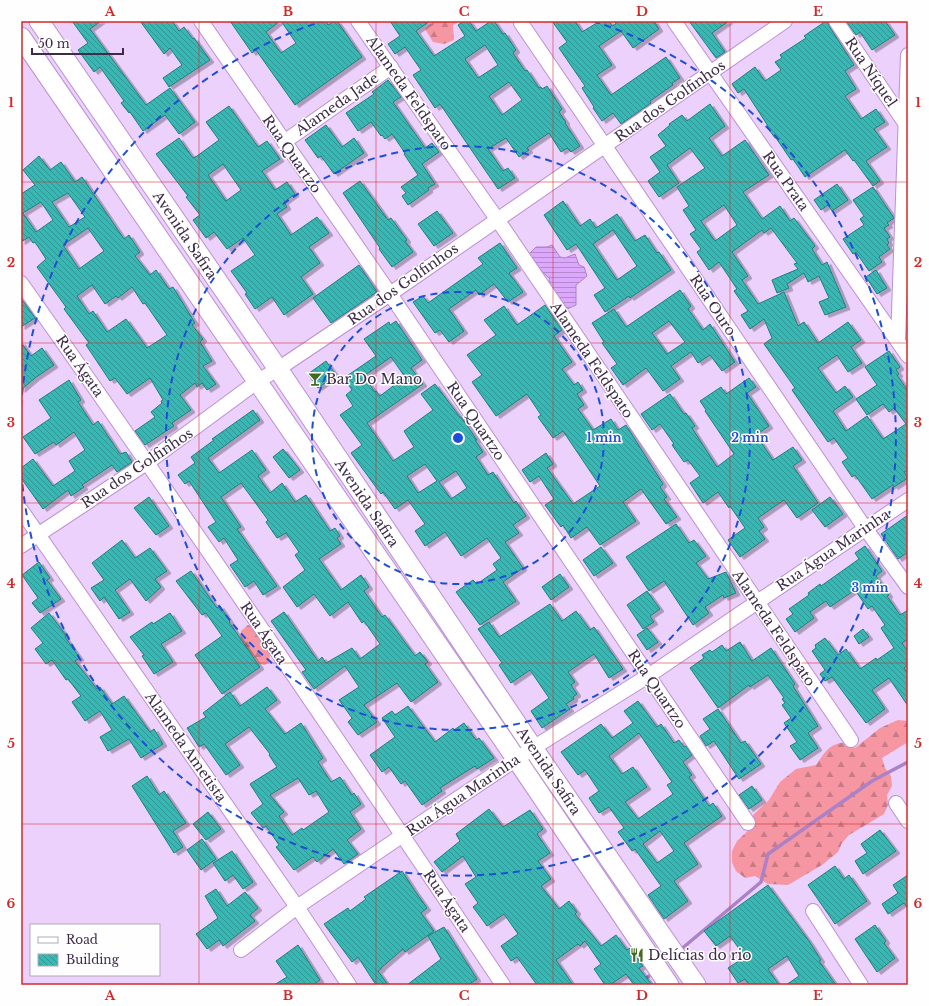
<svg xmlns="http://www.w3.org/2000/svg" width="929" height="1006" viewBox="0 0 929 1006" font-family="'Libre Baskerville',serif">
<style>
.forest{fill:url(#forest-firs)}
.water{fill:url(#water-rules);stroke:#ac82c6}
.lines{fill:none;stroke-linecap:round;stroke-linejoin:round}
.stream{stroke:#ac82c6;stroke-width:3.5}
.building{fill:url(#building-back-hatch);stroke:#1a807d;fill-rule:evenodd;filter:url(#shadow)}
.street-casing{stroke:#bb90d5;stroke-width:16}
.secondary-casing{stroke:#bb90d5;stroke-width:21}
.street{stroke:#fff;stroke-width:14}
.secondary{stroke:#fff;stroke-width:19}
.grid{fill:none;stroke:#d62828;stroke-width:1;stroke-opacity:0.55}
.ring{fill:none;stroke:#1d4ed8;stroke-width:2;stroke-dasharray:7 5}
.labels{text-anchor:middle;stroke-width:3;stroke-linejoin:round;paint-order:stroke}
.street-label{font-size:14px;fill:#3d2b48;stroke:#fefefe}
.poi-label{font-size:14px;fill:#3d2b48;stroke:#fefefe;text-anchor:start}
.centre{fill:#1d4ed8;stroke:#fefefe;stroke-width:2}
.ring-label{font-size:12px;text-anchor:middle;font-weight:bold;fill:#1d4ed8;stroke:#fefefe;stroke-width:3;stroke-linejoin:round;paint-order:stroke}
.neatline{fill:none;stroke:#d62828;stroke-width:1.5}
.grid-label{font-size:13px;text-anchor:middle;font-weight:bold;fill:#d62828}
</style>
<defs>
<pattern id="forest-firs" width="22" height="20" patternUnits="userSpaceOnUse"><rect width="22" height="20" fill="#f696a2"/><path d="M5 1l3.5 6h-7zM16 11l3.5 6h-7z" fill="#c87b86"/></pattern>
<pattern id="water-rules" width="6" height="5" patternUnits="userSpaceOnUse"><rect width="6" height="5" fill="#dca8fc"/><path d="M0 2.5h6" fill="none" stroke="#b489ce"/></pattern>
<pattern id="building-back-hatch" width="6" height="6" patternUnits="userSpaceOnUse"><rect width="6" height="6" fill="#37b8b4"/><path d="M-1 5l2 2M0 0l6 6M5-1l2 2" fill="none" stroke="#309694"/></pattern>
<filter id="shadow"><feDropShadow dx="4" dy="2.5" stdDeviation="0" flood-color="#0004"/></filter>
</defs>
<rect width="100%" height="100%" fill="#ecd1fd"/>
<g class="forest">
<path d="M434 21H459L453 25 454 40 444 44 433 42 425 29Z"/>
<path d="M248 625 258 629 271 646 269 662 265 665 260 664 240 640 241 631Z"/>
<path d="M898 720 908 721V742L882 758 885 768 891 776 892 786 887 795 888 805 884 814 849 835 842 843 838 852 822 865 788 885 768 884 755 876 745 878 736 871 732 862V851L737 841 754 825 753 815 769 800 780 782 796 769 816 765C826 751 828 744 847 742L855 748 880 728Z"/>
</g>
<path class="water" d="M552 245 560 257 565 258 575 254 579 265 584 267 587 276 576 285V305L567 309 548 290 550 279 533 263 529 254 536 247H547Z"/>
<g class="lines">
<g class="stream">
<path d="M679 951 761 882 768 854 872 781 908 762"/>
<path d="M638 985 654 972"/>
</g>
</g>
<g class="building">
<path d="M72 21H101L90 29 146 105 170 88 195 122 179 134 165 115 143 131 130 112 129 113 121 103 124 101 100 67 94 72 78 50 88 43Z"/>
<path d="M140 21H172L179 31 184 27 193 39 194 38 210 60 169 87 163 78 182 65 170 48 164 54Z"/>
<path d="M230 21H280L266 32 281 53 296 43 281 21H326L328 25 334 21H337L362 57 295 105 256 50 252 53Z"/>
<path d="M390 21H430L416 31 434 56 465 36 458 25 464 21H469L476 31 491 21H494L503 34 505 33 516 50 513 53 525 71 527 70 539 88 541 87 542 89 547 86 562 109 559 112 566 122 565 123 580 146 571 152 567 148 561 152 549 133 527 148 529 150 519 157 506 138 488 149 503 171 508 168 515 178 498 189 440 104 435 108 413 75 421 70 405 47 395 54 388 44 400 36ZM485 45 498 65 478 78 465 59ZM509 82 522 100 502 115 489 96Z"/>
<path d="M552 21H575L582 32 600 21H609L612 26 616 24 614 21H654L659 29 633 48 621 31 599 46 612 65 597 75 611 95 666 57 680 78 672 83 673 85 650 101 651 103 621 124 613 113 602 121 593 108 594 107 582 88 585 86 559 48 567 42Z"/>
<path d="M689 21H729L712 33 725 52 716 58Z"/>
<path d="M826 21H828L829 26 854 65 845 71 856 89 845 96 861 119 876 109 885 122 874 129 887 147 866 161 880 181 873 186 854 160 853 161 845 150 805 177 793 159 791 160 776 138H775L767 127 768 126 744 89 738 93 732 84 755 67 765 81 781 70 775 62 782 58 780 55 806 38 804 36Z"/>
<path d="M846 21H885L895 35 872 50 860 32 856 35Z"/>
<path d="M388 80 401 97 393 102 421 142 425 148 432 143 439 152 422 164 435 184 428 188 429 190 408 205 402 196 406 193 401 187 418 175 404 154 405 153 392 134 385 139 382 135 381 136 371 122 358 131 346 113 374 94 372 92Z"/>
<path d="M710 104 725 126 709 138 722 156 745 140 769 175 743 192 762 219 780 206 790 221 794 218 815 246 812 249 822 265 827 262 846 307 825 315 819 302 829 298 819 276 808 282 804 273 787 284 789 288 777 293 772 280 798 269 794 264 797 263 771 228 764 233 762 230 732 252 748 276 742 280 758 304 784 292 798 326 804 322 818 343 848 322 861 340 851 347 862 363 848 372 837 355 818 368 836 393 845 386 853 397 833 411 846 431 867 416 883 439 906 424 894 408 889 412 883 404 867 415 856 399 877 385 865 367 889 351 900 367 896 370 899 374 897 375 908 391V470L904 472 908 478 894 487 893 485 872 499 855 475 852 477 842 462 848 458 834 438 828 442 792 390 795 388 764 344 772 338 764 319 750 329 741 315 748 311 734 291 737 289 719 262 709 270 697 252 701 249 690 234 696 230 683 210 689 206 677 187 705 168 690 148 667 165 679 183 659 197 648 181 660 172 650 157 666 146 658 135 670 125 669 124 682 115 687 121ZM724 205 737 225 715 241 701 221Z"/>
<path d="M229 106 258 147 267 141 280 159 262 171 275 190 287 182 295 194 284 202 287 207 277 214 291 235 317 217 329 233 309 247 320 263 301 277 313 294 284 315 272 297 255 309 245 294 247 293 231 271 255 255 243 238 227 249 214 232 206 238 193 220 200 215 186 197 188 196 156 154 179 138 193 158 197 156 219 140 206 122ZM223 164 241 190 226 201 208 175Z"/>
<path d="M326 125 342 147 354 138 364 153 334 174 321 156 318 158 305 140Z"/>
<path d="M39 156 50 170 61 162 75 182 82 177 124 239 129 235 140 252 135 256 150 275 156 270 169 289 173 287 195 323 192 325 203 339 200 342 212 361 203 366 216 384 207 390 202 383 197 387 195 383 180 395 191 410 172 423 174 426 145 445 135 431 155 417 151 412 162 403 161 401 163 400 150 378 127 394 115 378 110 381 86 345 89 343 64 309 66 307 37 267 46 259 35 242 33 243 29 237 21 242V194L35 185 23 170ZM68 193 85 217 69 227 52 202ZM41 202 53 220 36 232 23 213ZM88 228 104 251 79 269 63 245ZM92 285 105 304 116 296 118 298 132 287 143 304 145 303 167 335 147 348 126 319 107 332 93 311 89 314 77 296Z"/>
<path d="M360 181 388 220 391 218 407 240 405 241 413 252 392 267 379 249 380 248 343 193Z"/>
<path d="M837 184 848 200 832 211 828 205 821 210 814 200Z"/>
<path d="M873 187 894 218 887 223 889 225 884 228 890 237 887 239 889 243 887 245 890 249 879 257 882 262 869 271 856 252 853 254 843 239 864 225 860 219 864 216 853 200Z"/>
<path d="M563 201 580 226 590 219 596 228 617 214 635 241 645 235 657 253 659 252 671 270 630 298 629 296 605 312 594 295 605 288 576 244 567 250 544 215ZM613 230 637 266 617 280 593 244Z"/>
<path d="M437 211 453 233 434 246 418 224Z"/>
<path d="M500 243 517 268 509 273 523 292 508 302 494 284 479 295 476 290 449 309 464 331 449 342 440 330 435 333 413 302 423 296 428 303 483 264 478 258Z"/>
<path d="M359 265 377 292 331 323 313 298Z"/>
<path d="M876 270 887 288 877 294 866 277Z"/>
<path d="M680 290 691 306 688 309 703 330 710 324 735 362 722 371 710 355 698 363 691 352 671 366 680 379 663 391 646 368 623 385 611 368 617 364 602 343 604 342 592 323 614 309 626 327ZM669 321 685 342 667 354 652 333Z"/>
<path d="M21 298 35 318 21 327Z"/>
<path d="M545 305 562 330 554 336 572 362 562 369 574 385 578 382 583 390 577 394 584 405 578 409 593 430 611 419 618 430 626 425 663 484 660 487 667 497 664 499 677 517 666 524 641 489 623 502 636 521 600 545 587 527 571 538 563 525 561 527 545 505 554 499 539 476 530 482 522 470 546 453 553 464 547 468 573 504 600 486 563 431 553 438 538 417 541 415 527 394 496 416 472 382 482 375 467 355 496 335 484 320 504 306 517 325Z"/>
<path d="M396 321 422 360 411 368 423 384 367 423 393 461 414 447 404 431 433 410 421 394 435 384 460 417H461L477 440H475L483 452 476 457 488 475 493 472 514 503 516 501 526 516 513 525 519 533 505 542 523 568 503 582 516 601 480 625 456 592 473 580 477 584 497 570 493 564 501 558 487 538 461 556 445 532 425 546 415 531 425 524 408 500 395 509 383 492 381 494 351 453 362 445 340 415 353 406 346 395 352 390 344 378 376 356 364 339 389 322 390 325ZM391 357 405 377 380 396 376 391 375 392 364 376ZM425 464 437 481 418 493 407 476ZM456 471 467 488 451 499 439 482Z"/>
<path d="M21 342 31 356 42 348 54 365 35 378 21 390Z"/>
<path d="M326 361 336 375 318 388 308 374Z"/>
<path d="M749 378 756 387 747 393 769 426 756 435 773 460 793 447 802 460 793 466 818 503 797 518 784 500 758 518 764 527 759 531 765 539 740 557 728 540 745 528 730 506 729 508 718 492 703 503 690 483 700 476 688 460 684 462 672 445 674 444 660 424 652 430 641 414 670 394 684 414 686 413 695 426 692 428 717 467 734 454 705 411 706 410 700 401 721 387 726 394Z"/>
<path d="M69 380 81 400 78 402 93 425 98 421 120 454 126 452 132 462 117 472 112 465 82 485 84 487 71 496 68 490 43 509 21 478V468L33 459 53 486 75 471 69 461 85 450 74 432 56 445 54 442 35 454 23 437 51 418 39 400Z"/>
<path d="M253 410 260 420 208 458 219 473 252 450 266 470 258 476 270 493 282 483 295 502 306 495 330 531 335 528 340 536 337 538 341 544 319 559 341 590 361 575 369 587 364 591 382 617 385 615 415 656 420 652 428 662 425 664 438 682 411 702 397 683 364 705 377 722 358 735 348 722 352 718 339 700 359 687 345 666 314 689 302 672 306 670 271 621 284 612 318 661 322 657 326 663 352 648 360 659 380 644 364 621 362 623 348 602 330 616 314 594 297 607 283 587 305 570 295 555 299 552 286 533 277 538 266 522 268 520 241 483 221 497 241 527 237 529 277 586 263 595 254 581 245 587 230 565 238 560 224 538 219 542 208 527 216 522 189 481 185 484 178 475 195 463 191 457 214 440 212 439Z"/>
<path d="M283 449 300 470 289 478 273 457Z"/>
<path d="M149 497 169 526 156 535 134 508Z"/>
<path d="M830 497 843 514 825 527 812 510Z"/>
<path d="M908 515V552L898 559 881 534Z"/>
<path d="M676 524 689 543 694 540 706 556 696 563 708 579 726 572 736 593 724 598 723 595 705 607 709 613 693 625 664 581 649 591 626 557Z"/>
<path d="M122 540 135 558 150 548 167 571 155 579 161 587 146 601 130 579 115 590 130 612 119 619 104 597 100 601 91 588 104 580 92 563Z"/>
<path d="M865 546 882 571 876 576 889 595 887 596 900 615 908 610V639L902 643 908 652V665L904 668 908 674V706L889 678 872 690 885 709 866 723 832 677 825 681 820 674 825 670 812 651 816 648 815 645 825 638 838 655 846 649 860 669 876 658 877 660 894 648 881 628 885 625 872 606 868 609 855 590 830 607 826 601 810 612 814 618 795 632 786 619 793 614 789 609 809 595 808 593 820 584 821 586 859 559 855 553Z"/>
<path d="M601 547 613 563 594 576 583 560Z"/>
<path d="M39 562 50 578 47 580 61 599 40 613 32 603 38 598 22 575Z"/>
<path d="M191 571 217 608 220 606 230 621 229 622 260 667 222 694 195 655 222 636 206 613 202 615 176 581Z"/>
<path d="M560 574 569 587 551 600 542 587Z"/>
<path d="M647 591 660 609 650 616 654 622 643 629 627 605Z"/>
<path d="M550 604 562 621 576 611 590 630 594 627 623 669 609 678 594 654 568 672 575 682 571 685 577 694 573 697 574 699 566 704 570 709 542 728 531 711 549 698 530 670 511 683 499 665 502 663 478 629 489 622 499 637Z"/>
<path d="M49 613 66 635 65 637 80 658 75 661 97 689 100 687 112 704 124 696 150 732 154 729 163 744 141 758 129 739 108 751 100 737 112 730 100 711 85 721 72 702 81 696 68 679 66 680 52 660 46 664 35 649 43 643 31 628Z"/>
<path d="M170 613 182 631 161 644 173 662 154 674 142 656 144 655 130 637 152 622 153 624Z"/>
<path d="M647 628 658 642 647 650 637 635Z"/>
<path d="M863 629 869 637 859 644 854 636Z"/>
<path d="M740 642 752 661 771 648 795 684 793 686 818 726 808 733 818 748 800 760 790 746 797 742 784 723 791 718 782 705 785 703 782 699 784 698 768 675 750 687 749 685 718 708 690 668 704 658 702 655 710 650 712 652 722 645 726 651Z"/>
<path d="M267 687 277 700 265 709 285 734 301 723 323 758 318 762 331 782 340 777 352 795 354 793 361 804 350 812 361 829 347 840 358 854 344 864 333 849 317 862 313 857 294 870 276 847 279 845 266 826 263 828 251 813 263 804 250 784 277 767 269 755 270 754 249 727 225 744 240 765 226 775 204 744 199 747 187 728 206 717 203 713 230 692 240 706ZM298 778 309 795 316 791 329 812 303 830 302 828 292 835 279 816 284 812 270 795Z"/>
<path d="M638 701 657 727 661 724 674 743 679 740 684 747 686 746 692 755 683 762 692 775 689 777 709 806 713 803 722 816 684 843 698 864 674 881 688 901 664 919 648 895 661 886 635 849 632 851 618 832 624 828 609 807 599 813 589 798 599 791 585 770 578 775 561 752 601 724 612 738 633 723 624 711ZM639 733 672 782 667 785 673 794 638 819 625 802 647 787 633 767 622 774 609 756ZM660 831 674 851 657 863 643 844Z"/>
<path d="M408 706 435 742 448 732 453 728 454 730 464 723 476 740 479 738 494 758 477 769 475 766 440 788 442 791 422 805 405 781 401 784 389 767 382 772 370 755 395 737 382 718 392 711 395 715Z"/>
<path d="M718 709 741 743 745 741 761 764 739 779 714 741 706 746 700 736 710 729 703 719Z"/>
<path d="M147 776 159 795 164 791 186 823 173 831 183 847 174 853 132 786Z"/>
<path d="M752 786 762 800 749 809 739 795Z"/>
<path d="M489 809 503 827 530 810 543 829 537 834 550 853 538 861 551 879 541 886 559 909 569 901 577 912 575 914 601 946 616 935 627 950 630 948 643 966 639 968 652 985H634L626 974 610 985H605L594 969 601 964 585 941 580 946 578 944 556 960 573 985H537L517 957 511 961 501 946 518 934 504 914 487 926 473 907 478 903 465 884 476 877 463 856 442 872 434 862 460 841 456 834Z"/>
<path d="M208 812 221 829 206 840 193 824Z"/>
<path d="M880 830 896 851 863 874 855 861 867 853 861 844Z"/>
<path d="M202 839 216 859 201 870 187 850Z"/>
<path d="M232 851 253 882 243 889 233 875 225 881 213 863Z"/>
<path d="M835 866 844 879 849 875 867 901 835 924 808 885Z"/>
<path d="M402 871 415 891 427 908 421 913 434 931 405 952 403 949 381 968V969L378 971 388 985H376L358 957 352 962 324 924 348 908 350 911 366 899 364 897Z"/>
<path d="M908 875V909L904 903 888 914 882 904 898 893 893 885Z"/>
<path d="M768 885 809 941 821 960 819 961 836 985H786L799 976 787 956 768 969 779 985H749L745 979 738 983 728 968 745 957 730 936 716 946 704 931Z"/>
<path d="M216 889 227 906 245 892 258 908 250 915 255 921 223 946 219 940 207 949 196 934 218 918 205 896Z"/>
<path d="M875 925 886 941 884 943 895 958 877 972 855 939Z"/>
<path d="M444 927 477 979 468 985H407L441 959 428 936Z"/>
<path d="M298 945 320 980 313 985H274L287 977 276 961Z"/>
</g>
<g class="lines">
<defs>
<g id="street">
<path d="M201 21 390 294 748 823"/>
<path d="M358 21 497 219 851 740"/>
<path d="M674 21 908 356"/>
<path d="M836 21 905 123"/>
<path d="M521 23 865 528 908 587"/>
<path d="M284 142 391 67"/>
<path d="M21 283C185 515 345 749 503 985"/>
<path d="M898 341 908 55"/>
<path d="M21 510 297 907 349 985"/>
<path d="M21 546 148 462 258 381 278 369 390 294 785 21"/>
<path d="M896 803 908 821"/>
<path d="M813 911 861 985"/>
<path d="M241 950 297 907 403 835 533 748 648 676 908 500"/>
</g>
<g id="secondary">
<path d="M39 21 278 369 533 748 696 985"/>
<path d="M21 37 517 760 669 985"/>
</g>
</defs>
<use href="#street" class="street-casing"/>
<use href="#secondary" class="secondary-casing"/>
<use href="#street" class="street"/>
<use href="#secondary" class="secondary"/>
</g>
<path class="grid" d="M199 21V985M376 21V985M553 21V985M730 21V985M21 182H908M21 343H908M21 503H908M21 663H908M21 824H908"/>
<g class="ring">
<circle cx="458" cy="438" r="146"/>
<circle cx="458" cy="438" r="292"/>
<path d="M21 407A438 438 0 0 1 323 21M593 21A438 438 0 1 1 21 469"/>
</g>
<defs>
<symbol id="bar-bare" viewBox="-9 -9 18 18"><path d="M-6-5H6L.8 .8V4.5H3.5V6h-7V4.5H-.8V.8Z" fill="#456922" stroke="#fefefe" stroke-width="2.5" paint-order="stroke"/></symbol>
<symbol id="restaurant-bare" viewBox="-9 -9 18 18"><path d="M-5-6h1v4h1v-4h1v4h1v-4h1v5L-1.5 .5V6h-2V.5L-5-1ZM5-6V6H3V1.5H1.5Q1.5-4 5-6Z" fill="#456922" stroke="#fefefe" stroke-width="2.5" paint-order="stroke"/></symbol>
</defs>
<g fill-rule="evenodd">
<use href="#bar-bare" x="305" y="369" width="20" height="20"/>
<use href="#restaurant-bare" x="627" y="945" width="20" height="20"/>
</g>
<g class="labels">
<g class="street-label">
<text transform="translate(871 72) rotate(56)" y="5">Rua Níquel</text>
<text transform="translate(409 93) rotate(55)" y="5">Alameda Feldspato</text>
<text transform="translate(670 101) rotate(-35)" y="5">Rua dos Golfinhos</text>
<text transform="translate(337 104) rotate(-35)" y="5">Alameda Jade</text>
<text transform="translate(292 154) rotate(55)" y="5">Rua Quartzo</text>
<text transform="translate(786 181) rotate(55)" y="5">Rua Prata</text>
<text transform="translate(185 235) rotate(56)" y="5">Avenida Safira</text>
<text transform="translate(403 284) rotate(-35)" y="5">Rua dos Golfinhos</text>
<text transform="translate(713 305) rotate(56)" y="5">Rua Ouro</text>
<text transform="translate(592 360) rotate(56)" y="5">Alameda Feldspato</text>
<text transform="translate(80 366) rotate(55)" y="5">Rua Ágata</text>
<text transform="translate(476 421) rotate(56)" y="5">Rua Quartzo</text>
<text transform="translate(137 468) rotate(-34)" y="5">Rua dos Golfinhos</text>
<text transform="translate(367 503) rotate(56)" y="5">Avenida Safira</text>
<text transform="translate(833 550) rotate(-34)" y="5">Rua Água Marinha</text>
<text transform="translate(774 628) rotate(56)" y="5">Alameda Feldspato</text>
<text transform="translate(264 633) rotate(56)" y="5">Rua Ágata</text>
<text transform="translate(657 689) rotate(56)" y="5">Rua Quartzo</text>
<text transform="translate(186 747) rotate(55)" y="5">Alameda Ametista</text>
<text transform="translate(549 771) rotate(56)" y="5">Avenida Safira</text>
<text transform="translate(463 795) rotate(-34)" y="5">Rua Água Marinha</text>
<text transform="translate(447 901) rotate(56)" y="5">Rua Ágata</text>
</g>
<g class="poi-label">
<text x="326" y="384">Bar Do Mano</text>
<text x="648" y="960">Delícias do rio</text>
</g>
</g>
<circle cx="458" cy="438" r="6" class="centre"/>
<g class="ring-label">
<text x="604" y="442">1 min</text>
<text x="750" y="442">2 min</text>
<text x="870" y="592">3 min</text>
</g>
<rect width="929" height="1006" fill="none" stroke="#fefefe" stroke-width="44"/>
<rect x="30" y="924" width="130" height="52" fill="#fefefe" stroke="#b1aab5"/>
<rect x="38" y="937" width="20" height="6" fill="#ffffff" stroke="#b1aab5"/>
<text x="66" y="944" font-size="12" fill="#3d2b48">Road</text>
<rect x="38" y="954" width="20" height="12" fill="url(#building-back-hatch)" stroke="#b1aab5"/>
<text x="66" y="964" font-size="12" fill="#3d2b48">Building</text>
<path d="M32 48v6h91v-6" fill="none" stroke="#3d2b48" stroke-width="2"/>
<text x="38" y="48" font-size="12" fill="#3d2b48" stroke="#fefefe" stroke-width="3" paint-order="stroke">50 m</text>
<rect x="22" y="22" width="885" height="962" class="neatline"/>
<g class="grid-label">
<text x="110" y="16">A</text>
<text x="288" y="16">B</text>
<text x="464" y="16">C</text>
<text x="642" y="16">D</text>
<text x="818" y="16">E</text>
<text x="11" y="107">1</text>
<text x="918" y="107">1</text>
<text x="11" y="267">2</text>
<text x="918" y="267">2</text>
<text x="11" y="427">3</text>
<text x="918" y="427">3</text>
<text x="11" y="588">4</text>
<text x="918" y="588">4</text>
<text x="11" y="748">5</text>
<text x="918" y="748">5</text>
<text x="11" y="908">6</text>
<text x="918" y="908">6</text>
<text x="110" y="1000">A</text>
<text x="288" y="1000">B</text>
<text x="464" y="1000">C</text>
<text x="642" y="1000">D</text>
<text x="818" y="1000">E</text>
</g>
</svg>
